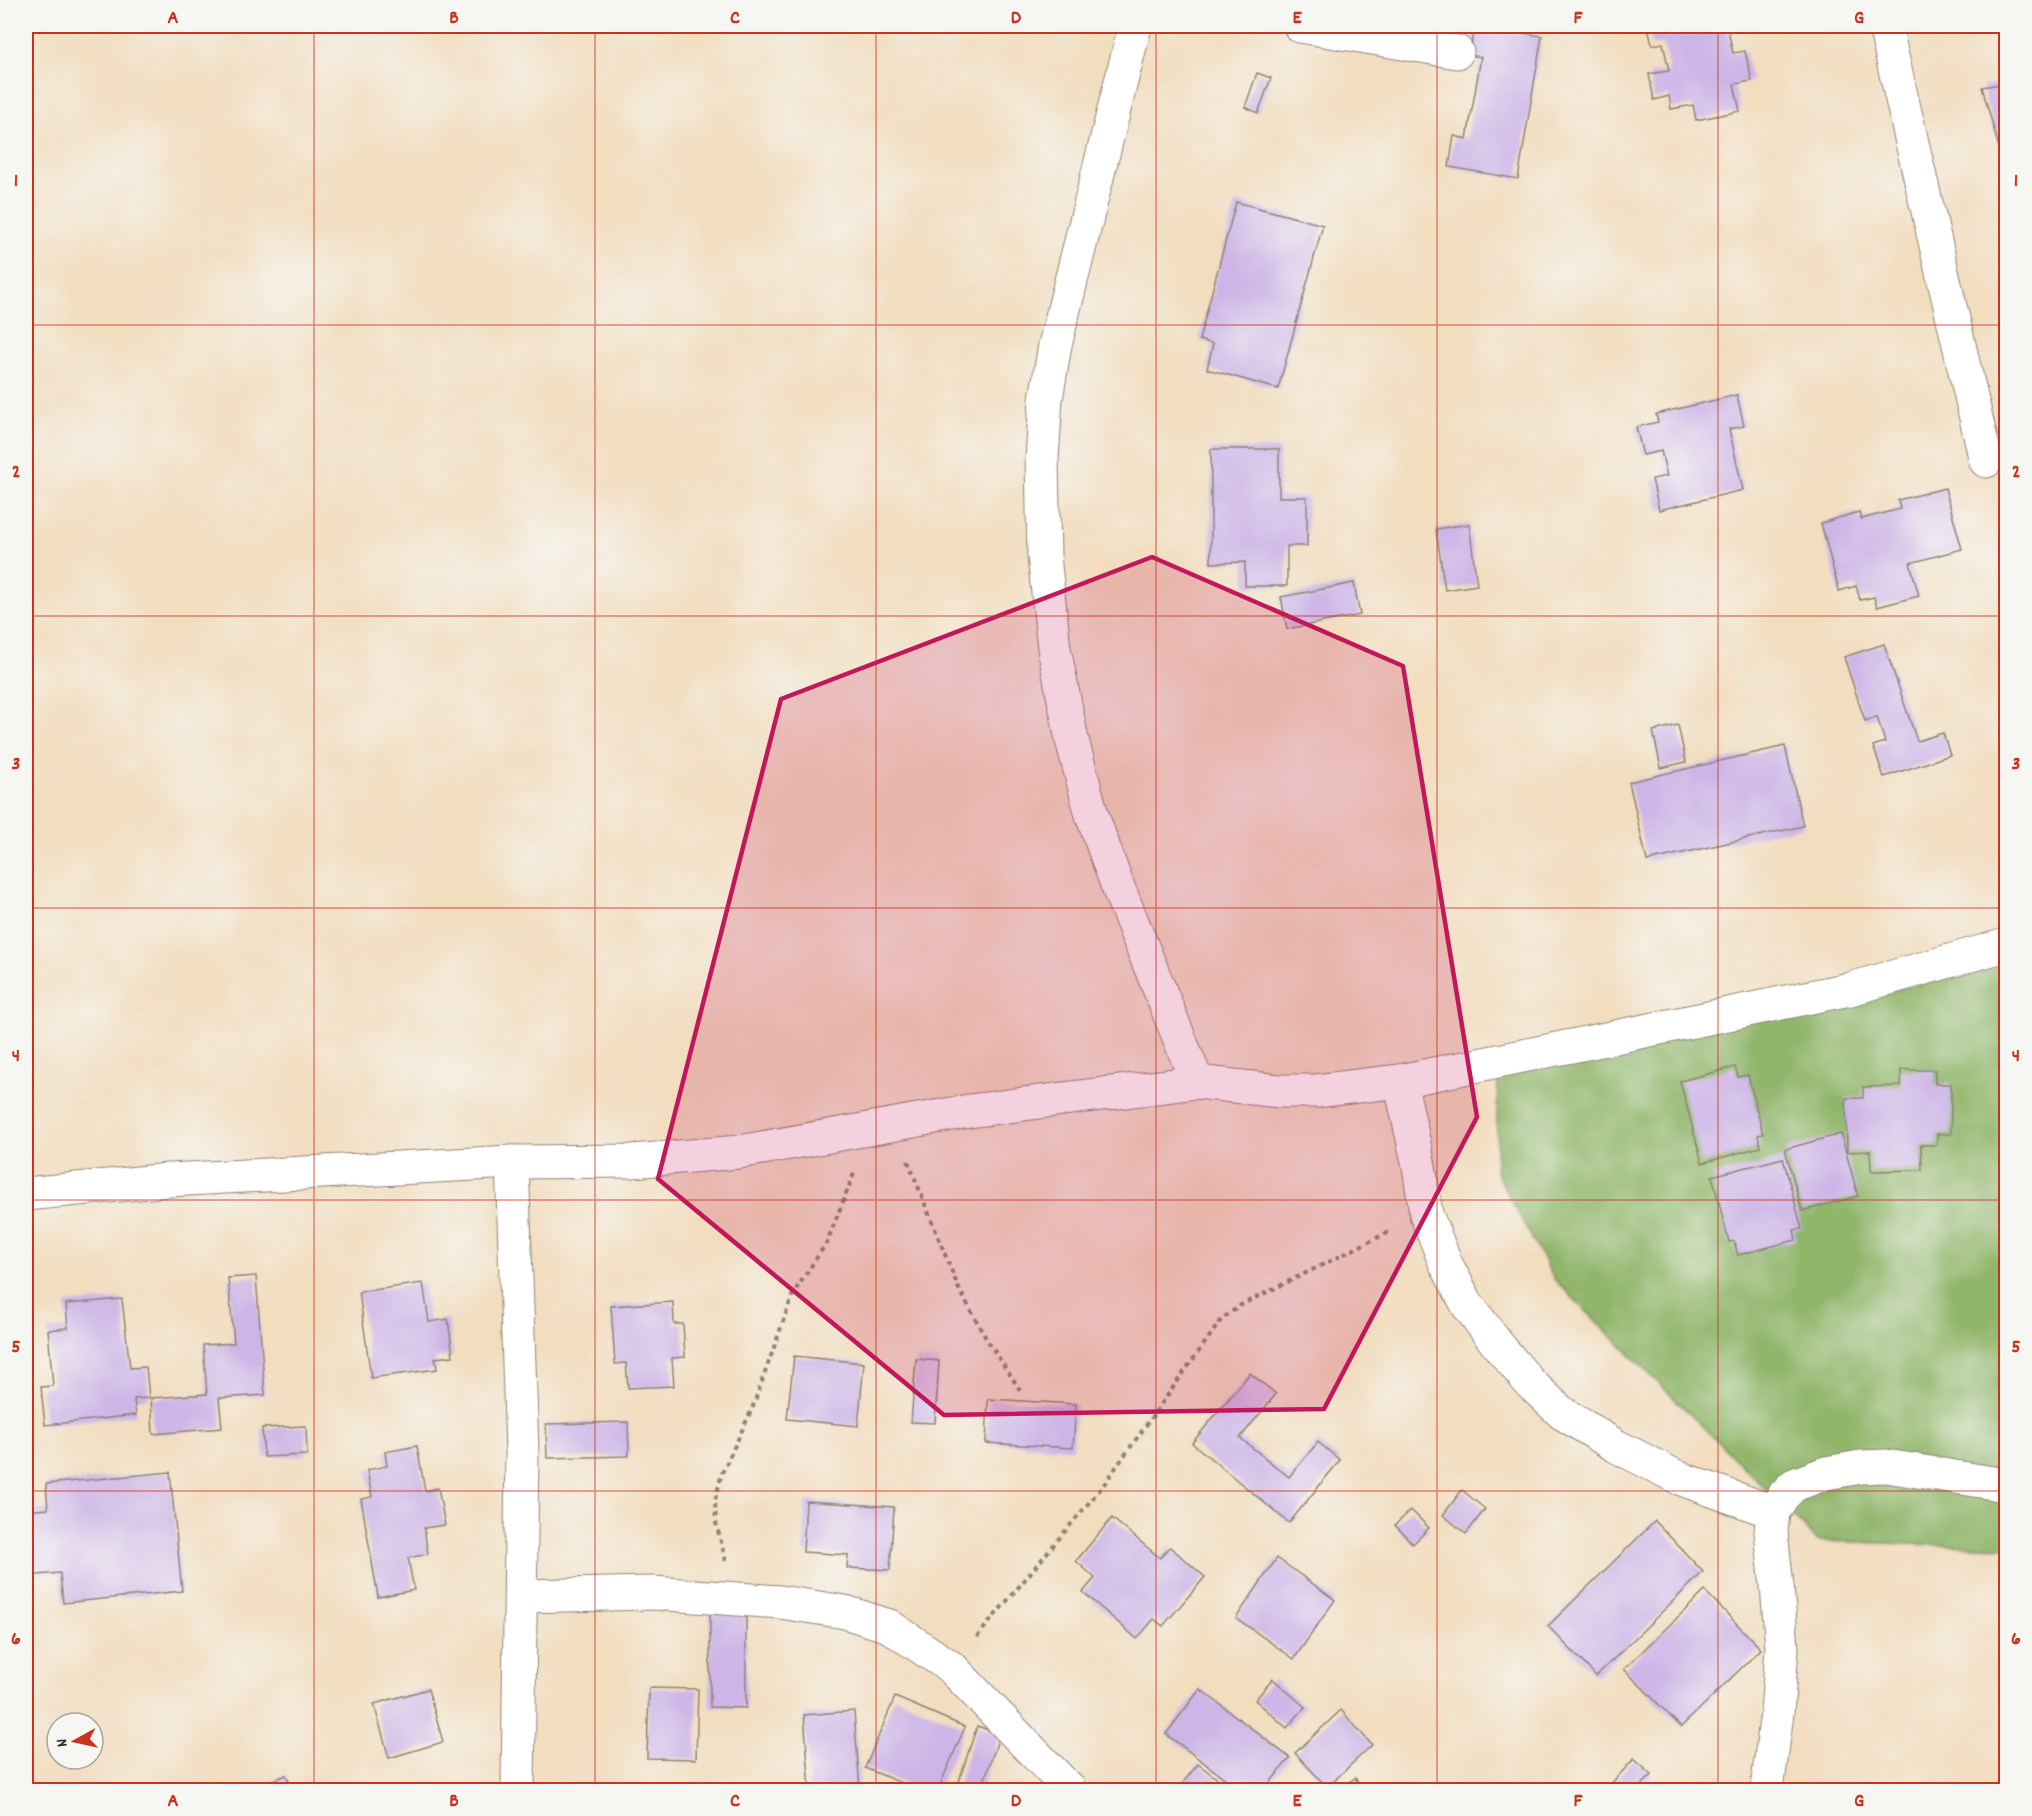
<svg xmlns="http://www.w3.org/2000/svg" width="2032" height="1816" viewBox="0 0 2032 1816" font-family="Dekko,sans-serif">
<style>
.forest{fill:#90b66b;stroke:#5e704b;stroke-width:1.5}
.building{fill:#cdb5e7}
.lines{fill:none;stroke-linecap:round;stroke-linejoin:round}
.minor-casing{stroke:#8e8475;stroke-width:35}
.path{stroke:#8e8475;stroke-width:4;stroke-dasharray:4.5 4.5;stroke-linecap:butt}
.minor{stroke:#fff;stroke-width:33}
.marked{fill:#c2185b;fill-opacity:0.2;stroke:#c2185b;stroke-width:4.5;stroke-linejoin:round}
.grid{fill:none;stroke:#c8321e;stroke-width:1.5;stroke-opacity:0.55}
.neatline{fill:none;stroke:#c8321e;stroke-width:2}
.grid-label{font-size:20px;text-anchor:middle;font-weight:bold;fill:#c8321e}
</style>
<rect width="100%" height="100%" fill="#f6f6f2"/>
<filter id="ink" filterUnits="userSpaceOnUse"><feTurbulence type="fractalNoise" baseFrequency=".0167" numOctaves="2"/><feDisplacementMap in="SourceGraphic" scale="12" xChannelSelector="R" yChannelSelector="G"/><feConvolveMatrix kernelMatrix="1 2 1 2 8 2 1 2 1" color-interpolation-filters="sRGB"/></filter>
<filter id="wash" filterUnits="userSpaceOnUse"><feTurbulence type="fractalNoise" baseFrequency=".008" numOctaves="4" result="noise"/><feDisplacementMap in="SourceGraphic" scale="24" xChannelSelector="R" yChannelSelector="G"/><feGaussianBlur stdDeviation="1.35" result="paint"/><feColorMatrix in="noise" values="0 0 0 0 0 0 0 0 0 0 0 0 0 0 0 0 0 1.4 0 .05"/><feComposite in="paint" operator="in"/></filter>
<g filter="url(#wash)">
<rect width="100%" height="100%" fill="#f2ddbf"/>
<path class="forest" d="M2006 966V1547L1818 1541 1554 1279 1496 1172 1498 1074Z"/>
<g id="blocks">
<g class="building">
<path d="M1474 26H1484L1542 36 1518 179 1449 167 1454 136 1467 139 1481 57 1470 55Z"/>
<path d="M1648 26H1727L1733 53 1745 51 1752 81 1734 84 1740 111 1696 120 1693 105 1671 109 1669 96 1654 100 1649 74 1669 71 1663 43 1652 45Z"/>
<path d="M1257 73 1271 78 1258 113 1245 107Z"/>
<path d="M2006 83V172L1982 87Z"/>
<path d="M1236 202 1323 225 1278 389 1207 369 1213 344 1199 340Z"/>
<path d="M1737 395 1744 426 1729 429 1743 490 1659 510 1652 479 1667 476 1661 451 1643 455 1636 427 1658 422 1656 414Z"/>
<path d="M1211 449H1279V497H1307V546H1287V586H1245V562L1211 563Z"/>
<path d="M1945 488 1962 549 1910 563 1919 596 1877 607 1874 597 1860 600 1856 586 1839 591 1821 523 1859 512 1861 519 1900 509 1898 500Z"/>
<path d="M1469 524 1477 585 1445 590 1436 529Z"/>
<path d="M1354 583 1360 615 1287 629 1281 597Z"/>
<path d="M1884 644 1917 741 1943 733 1950 755 1884 777 1873 746 1885 742 1877 717 1865 721 1844 657Z"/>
<path d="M1678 725 1686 762 1661 768 1653 731Z"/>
<path d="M1785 746 1803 826 1647 861 1629 782Z"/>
<path d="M1735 1067 1738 1077 1748 1075 1763 1134 1758 1135 1760 1147 1702 1163 1680 1081Z"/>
<path d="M1901 1070H1935V1084H1951V1134H1937V1145H1921L1922 1170 1871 1171 1870 1151 1847 1152 1846 1098H1863V1087L1901 1086Z"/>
<path d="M1841 1134 1858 1196 1802 1211 1785 1149Z"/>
<path d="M1783 1158 1802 1229 1794 1230 1796 1240 1738 1255 1734 1241 1729 1242 1712 1176Z"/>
<path d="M256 1276 265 1395 219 1398 222 1428 153 1434 151 1398 207 1394 203 1345 234 1343 228 1278Z"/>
<path d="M423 1283 429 1322 448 1319 453 1356 435 1358 437 1369 371 1378 359 1292Z"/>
<path d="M122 1299 130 1368 146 1367 149 1398 134 1399 136 1415 45 1425 41 1387 53 1386 48 1330 68 1328 66 1304Z"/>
<path d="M673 1302 674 1324H683L685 1357 672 1358 674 1386 628 1388 626 1363 615 1364 611 1306Z"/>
<path d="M794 1356 864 1363 858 1426 787 1419Z"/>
<path d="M916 1359 939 1361 935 1423 911 1422Z"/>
<path d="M1250 1373 1276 1394 1240 1438 1289 1477 1318 1442 1340 1460 1289 1523 1192 1443Z"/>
<path d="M988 1399 1076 1404 1073 1448 986 1443Z"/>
<path d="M628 1422 629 1456 547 1458 546 1424Z"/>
<path d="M306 1426 307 1455 264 1457 262 1428Z"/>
<path d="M417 1446 425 1491 438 1488 445 1525 424 1528 428 1554 408 1558 414 1590 378 1597 361 1499 372 1497 367 1470 387 1466 385 1452Z"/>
<path d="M170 1472 182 1591 63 1603 60 1573 26 1576V1511L48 1509 46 1484Z"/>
<path d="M1462 1490 1485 1509 1466 1534 1443 1515Z"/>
<path d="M806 1501 894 1507 890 1570 847 1568 848 1555 803 1552Z"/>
<path d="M1411 1510 1429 1528 1413 1544 1395 1525Z"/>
<path d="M1112 1518 1160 1558 1170 1547 1205 1577 1163 1626 1154 1619 1137 1639 1083 1592 1095 1578 1076 1561Z"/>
<path d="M1655 1521 1703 1572 1596 1676 1548 1626Z"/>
<path d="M1277 1558 1335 1600 1294 1659 1236 1618Z"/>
<path d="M1705 1591 1761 1649 1681 1727 1624 1669Z"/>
<path d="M710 1609H746V1708L710 1707Z"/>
<path d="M1273 1679 1305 1707 1287 1728 1255 1700Z"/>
<path d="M649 1688 698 1689 696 1759 647 1758Z"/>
<path d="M428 1689 443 1742 389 1758 374 1704Z"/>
<path d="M1200 1689 1290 1758 1264 1790H1240L1166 1734Z"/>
<path d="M895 1697 965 1727 938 1790H918L865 1768Z"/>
<path d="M1341 1710 1372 1745 1327 1787 1295 1753Z"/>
<path d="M854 1711 860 1790H810L804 1715Z"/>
<path d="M977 1726 1000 1734 981 1790H956Z"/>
<path d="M1634 1759 1652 1775 1637 1790H1605Z"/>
<path d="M1198 1764 1232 1790H1177Z"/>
<path d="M286 1775 293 1790H249Z"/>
<path d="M1355 1778 1364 1790H1337Z"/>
</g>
</g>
</g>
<g filter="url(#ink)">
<use href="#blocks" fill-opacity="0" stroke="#8e8475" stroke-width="1.5"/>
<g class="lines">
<defs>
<g id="minor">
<path d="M1135 26 1055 345 1046 399 1042 459 1044 556 1054 648 1072 740 1092 815 1116 882 1197 1082"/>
<path d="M1300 26 1457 52"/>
<path d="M1885 26 1986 461"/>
<path d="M1400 1081 1419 1166 1426 1214 1446 1264 1467 1304 1497 1344 1531 1384 1562 1413 1616 1446 1679 1478 1773 1512"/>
<path d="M512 1162 522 1451 518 1790"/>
<path d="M26 1194 169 1180 512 1162 632 1161 739 1152 969 1111 1197 1082 1280 1091H1316L1400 1081 1850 989 2006 945"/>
<path d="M521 1596 653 1593 780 1602 845 1612 889 1626 952 1668 1070 1790"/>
<path d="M1767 1790 1777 1713 1782 1648 1777 1586 1771 1532 1773 1512 1783 1496 1794 1485 1826 1473 1861 1467 1886 1466 2006 1485"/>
</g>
</defs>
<use href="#minor" class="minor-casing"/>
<g class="path">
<path d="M908 1161 958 1287 987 1340 1020 1390"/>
<path d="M726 1561 716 1523 715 1500 722 1473 752 1409 793 1294 827 1242 855 1171"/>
<path d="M977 1637 1102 1487 1222 1319 1241 1305 1391 1231"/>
</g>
<use href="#minor" class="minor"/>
</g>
</g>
<path class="marked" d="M1152 557 1403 666 1477 1117 1324 1409 944 1415 658 1179 781 699Z"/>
<path class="grid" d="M314 26V1790M595 26V1790M876 26V1790M1156 26V1790M1437 26V1790M1718 26V1790M26 325H2006M26 616H2006M26 908H2006M26 1200H2006M26 1491H2006"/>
<rect width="2032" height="1816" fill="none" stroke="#f6f6f2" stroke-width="66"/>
<g transform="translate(75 1741) rotate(262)"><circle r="28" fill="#f6f6f2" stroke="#a5a5a2" stroke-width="1.5"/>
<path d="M0-4.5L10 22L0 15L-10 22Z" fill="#c8321e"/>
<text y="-9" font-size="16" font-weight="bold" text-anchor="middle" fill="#2b2b2b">N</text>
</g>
<rect x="33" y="33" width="1966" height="1750" class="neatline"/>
<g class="grid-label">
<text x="173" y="23">A</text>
<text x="454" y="23">B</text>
<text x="735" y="23">C</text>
<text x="1016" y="23">D</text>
<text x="1297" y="23">E</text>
<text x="1578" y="23">F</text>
<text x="1859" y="23">G</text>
<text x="16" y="186">1</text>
<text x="2016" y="186">1</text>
<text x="16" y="477">2</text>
<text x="2016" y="477">2</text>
<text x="16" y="769">3</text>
<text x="2016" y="769">3</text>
<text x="16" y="1061">4</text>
<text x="2016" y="1061">4</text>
<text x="16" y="1352">5</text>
<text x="2016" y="1352">5</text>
<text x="16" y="1644">6</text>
<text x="2016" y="1644">6</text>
<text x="173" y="1806">A</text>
<text x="454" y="1806">B</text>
<text x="735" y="1806">C</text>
<text x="1016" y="1806">D</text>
<text x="1297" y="1806">E</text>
<text x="1578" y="1806">F</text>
<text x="1859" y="1806">G</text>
</g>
</svg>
